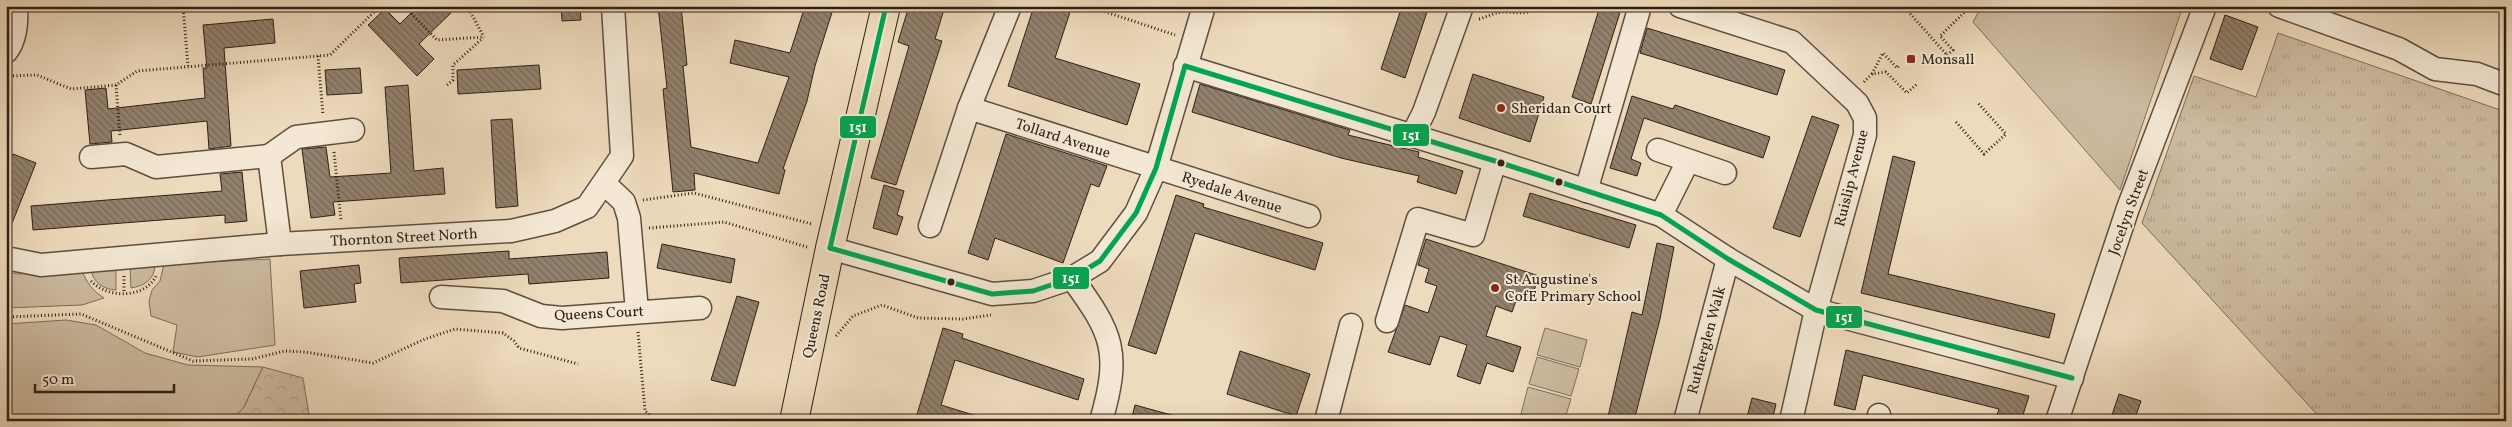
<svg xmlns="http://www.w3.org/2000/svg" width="2512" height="427" font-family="Vollkorn,serif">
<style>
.green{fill:#cdbba1;stroke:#7e6e5c}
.forest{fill:url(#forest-crowns);stroke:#7e6e5c}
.park{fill:url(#park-tufts);stroke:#7e6e5c}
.building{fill:url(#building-back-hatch);stroke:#2e2016}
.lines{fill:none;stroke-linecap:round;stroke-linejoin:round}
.minor-casing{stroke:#5e4f40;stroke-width:25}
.highway-casing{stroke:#2e2016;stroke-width:30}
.path{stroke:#2e2016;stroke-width:3;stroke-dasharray:1 2.5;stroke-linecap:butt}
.minor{stroke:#f4e8d4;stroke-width:22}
.highway{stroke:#eedbbd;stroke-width:28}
.bus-1-casing{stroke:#f4e8d4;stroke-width:9}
.bus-1{stroke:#00a651;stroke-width:5}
.poi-dot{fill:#8f2418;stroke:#f4e8d4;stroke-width:2}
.bus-dot{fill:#2e2016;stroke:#f4e8d4;stroke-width:2}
.labels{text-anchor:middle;stroke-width:4;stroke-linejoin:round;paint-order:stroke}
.poi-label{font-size:15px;fill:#2e2016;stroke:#f4e8d4;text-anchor:start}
.street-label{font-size:15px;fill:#2e2016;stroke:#f4e8d4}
.line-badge{stroke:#f4e8d4;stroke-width:2}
.badge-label{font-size:14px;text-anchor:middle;font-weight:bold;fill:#fff}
</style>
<defs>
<pattern id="forest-crowns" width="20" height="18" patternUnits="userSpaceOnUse" patternTransform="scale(1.25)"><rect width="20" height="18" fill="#cdbba1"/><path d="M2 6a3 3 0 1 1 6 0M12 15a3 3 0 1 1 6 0" fill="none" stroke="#b0a08a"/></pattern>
<pattern id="park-tufts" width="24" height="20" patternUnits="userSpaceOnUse" patternTransform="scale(1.25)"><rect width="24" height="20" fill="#cdbba1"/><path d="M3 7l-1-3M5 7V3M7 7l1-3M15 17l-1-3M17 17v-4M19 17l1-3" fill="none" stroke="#b0a08a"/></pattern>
<pattern id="building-back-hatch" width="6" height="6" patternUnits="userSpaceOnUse" patternTransform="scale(1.25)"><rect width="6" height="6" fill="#92816d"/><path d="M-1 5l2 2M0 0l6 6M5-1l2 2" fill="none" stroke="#786959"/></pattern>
</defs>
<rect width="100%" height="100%" fill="#eedbbd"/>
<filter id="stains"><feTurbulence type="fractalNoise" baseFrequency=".004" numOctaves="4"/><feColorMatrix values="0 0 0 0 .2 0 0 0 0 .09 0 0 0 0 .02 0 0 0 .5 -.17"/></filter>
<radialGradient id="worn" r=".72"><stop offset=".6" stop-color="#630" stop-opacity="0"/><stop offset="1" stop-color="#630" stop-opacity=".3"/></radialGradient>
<g class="green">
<polygon points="1982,6 2183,6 2120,190 1973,22"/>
<polygon points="270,259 275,345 198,357 173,352 177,325 151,316 149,301 152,290 160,281 164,264"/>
<path d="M130,266H155C154,280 144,286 131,288Z"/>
<path d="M116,268V290C103,289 93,283 91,269Z"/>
<path d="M6,271L17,274L82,271C87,283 93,291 104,298L82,305L6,308Z"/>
<polygon points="66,320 96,325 145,353 188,365 263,367 244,407 231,421 6,421 6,324"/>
<polygon points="1545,328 1587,340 1580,367 1537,355"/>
<polygon points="1537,357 1579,369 1571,396 1529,384"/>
<polygon points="1528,387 1571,399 1564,421 1544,421 1521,414"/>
</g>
<polygon class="forest" points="263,367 303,378 310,421 231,421 244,407"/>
<polygon class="park" points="2278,33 2506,112 2506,421 2323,421 2142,223 2194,76 2256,97"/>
<g class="building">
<polygon points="418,6 458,6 419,44 434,59 417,76 368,25 385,9 400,24"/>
<polygon points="561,6 580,6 581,20 562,21"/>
<polygon points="658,6 681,6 687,65 683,66 691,147 758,163 789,77 730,63 735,40 790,53 805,6 834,6 815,66 807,101 783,169 785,170 779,194 694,173 695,190 673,192 663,89 667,88"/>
<polygon points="909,6 945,6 935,39 942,41 896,185 871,178 909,46 898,42"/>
<polygon points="1034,6 1053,6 1070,12 1055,58 1140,84 1127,125 1008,86"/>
<polygon points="1402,6 1429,6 1405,78 1381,69"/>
<polygon points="1600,6 1622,6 1591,104 1572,97"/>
<polygon points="2225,15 2258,27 2242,70 2210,59"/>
<polygon points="273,19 275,43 224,48 231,146 209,149 207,121 111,131 112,142 90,144 85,90 106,88 108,109 205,98 203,68 207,68 203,25"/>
<polygon points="1647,28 1785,70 1777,95 1640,53"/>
<polygon points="539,65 541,89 458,94 457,70"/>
<polygon points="360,68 362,93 327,95 325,70"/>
<polygon points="1473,74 1544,97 1530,142 1459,118"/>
<polygon points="1200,84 1350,130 1348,135 1419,152 1418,157 1463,171 1456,194 1417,182 1419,176 1341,158 1192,112"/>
<polygon points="408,85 414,171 443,168 445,194 333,202 335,215 311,218 302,149 326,147 330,177 391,173 385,87"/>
<polygon points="1632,96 1673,109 1675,105 1770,137 1763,158 1644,118 1631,159 1641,163 1637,176 1610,168"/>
<polygon points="1812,116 1839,125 1800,237 1773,228"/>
<polygon points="512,119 518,206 496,208 491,120"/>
<polygon points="1006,134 1107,166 1099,187 1091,184 1063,263 995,238 988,260 968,253"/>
<polygon points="13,154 36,163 7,236 6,172"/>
<polygon points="1893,156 1915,162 1888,274 2055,314 2049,338 1861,293"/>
<polygon points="242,172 247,221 225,223 225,215 33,230 31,206 222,191 220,174"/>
<polygon points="884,185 904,191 897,215 903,217 897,235 873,228"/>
<polygon points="1530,193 1636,225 1629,248 1523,216"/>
<polygon points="1176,195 1204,204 1203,207 1323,243 1315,270 1195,233 1156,354 1128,345"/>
<polygon points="1426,239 1539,276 1530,302 1517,298 1512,312 1496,306 1486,336 1521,347 1513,372 1487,363 1480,384 1457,376 1467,345 1440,336 1430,365 1388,352 1405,305 1428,313 1437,286 1425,282 1429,269 1418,265"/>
<polygon points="1657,243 1674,247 1660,319 1634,421 1607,421 1632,312 1642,315"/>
<polygon points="662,244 735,259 731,283 657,268"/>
<polygon points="509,251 509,259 607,252 609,278 529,284 528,274 401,283 399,258"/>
<polygon points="359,265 361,283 354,284 356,302 304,308 300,271"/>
<polygon points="737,296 759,302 735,386 711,380"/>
<polygon points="943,328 963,334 962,338 1084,379 1078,400 955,360 941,405 980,417 979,421 915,421"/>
<polygon points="1846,350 2029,396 2021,421 1995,421 1999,409 1863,375 1855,410 1834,405"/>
<polygon points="1240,351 1310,374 1296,416 1227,394"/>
<polygon points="2119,394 2141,401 2134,421 2110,421"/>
<polygon points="1752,398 1776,404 1772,421 1746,421"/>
<polygon points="1135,405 1175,416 1174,421 1131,421"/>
</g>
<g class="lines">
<defs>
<g id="minor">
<polyline points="1680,6 1792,42 1857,103 1865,118 1865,135 1816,310 1791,421"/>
<polyline points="2279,6 2399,49 2435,69 2477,74 2506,85"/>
<path d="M6,52C16,40 17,21 16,6"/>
<polyline points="1185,66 1495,161 1661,215 1728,259 1816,310 2072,378"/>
<polyline points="969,108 1010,6"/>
<polyline points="1412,136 1424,112 1462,6"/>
<polyline points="1658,150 1725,173"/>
<polyline points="91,157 126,154 156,167 269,156"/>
<polyline points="605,184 624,202 629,218 637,311"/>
<polyline points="1586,191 1640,6"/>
<polyline points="1661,215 1688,161"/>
<polyline points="930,226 969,108 1309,216"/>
<polyline points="280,244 269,156 296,137 353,130"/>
<polyline points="830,248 992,294 1033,291 1072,278 1100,261 1136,213 1156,168 1204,6"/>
<polyline points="6,258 41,265 280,244 511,231 555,221 587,207 622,156 613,6"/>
<path d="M1072,278C1113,334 1121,352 1101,421"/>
<polyline points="441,297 503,301 541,316 562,318 700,308"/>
<polyline points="1387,321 1418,219 1473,235 1495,161"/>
<polyline points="1326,421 1351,325"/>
<polyline points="1685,421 1728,259"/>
<polyline points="1878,421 1879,415"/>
<polyline points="2057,421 2128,208 2205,6"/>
</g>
<polyline id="highway" points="794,421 830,248 886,6"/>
</defs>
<use href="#minor" class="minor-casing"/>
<use href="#highway" class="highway-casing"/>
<g class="path">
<polyline points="183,6 188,66"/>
<polyline points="370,6 375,12"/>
<polyline points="404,6 437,40 484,37"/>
<polyline points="467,6 484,37"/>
<polyline points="1088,6 1175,35"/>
<polyline points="1909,6 1906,9 1947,55 1943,59"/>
<path d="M1479,19C1487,17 1493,13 1502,12C1516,12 1528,16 1540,6"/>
<polyline points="1947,55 1953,50 1940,36 1971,6"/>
<polyline points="318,56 323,115"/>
<polyline points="1872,74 1883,53 1897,68 1900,65"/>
<polyline points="6,76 37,75 71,89 116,85 137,71 330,55 380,6"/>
<polyline points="1864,82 1872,74 1886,72 1907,93 1917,84"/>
<polyline points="116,85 120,136"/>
<polyline points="447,85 453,80 453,65 483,38"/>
<polyline points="1956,122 1984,154 2006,134 1977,102"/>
<polyline points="334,152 341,220"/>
<polyline points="643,200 694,193 812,224"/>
<polyline points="649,228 724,222 807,247"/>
<polyline points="124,276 124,293"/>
<path d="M91,281C108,299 146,299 157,274"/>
<polyline points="6,317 81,314 193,361 252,359 285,351 305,352 373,363 425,339 455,329 503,333 514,341 519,348 578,364"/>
<polyline points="638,332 645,411 657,421"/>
<polyline points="836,336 853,316 882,305 918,318 963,319 991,315"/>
</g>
<use href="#minor" class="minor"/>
<use href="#highway" class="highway"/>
<defs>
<g id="bus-1">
<polyline points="1185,66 1495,161 1661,215 1728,259 1816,310 2072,378"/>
<polyline points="830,248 992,294 1033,291 1072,278 1100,261 1136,213 1156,168 1185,66"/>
<polyline points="830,248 886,6"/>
</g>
</defs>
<use href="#bus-1" class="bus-1-casing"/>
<use href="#bus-1" class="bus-1"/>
</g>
<g class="poi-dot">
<rect x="1906" y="54" width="10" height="10" rx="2.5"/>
<circle cx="1501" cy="108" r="5"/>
<circle cx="1495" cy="288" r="5"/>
</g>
<g class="bus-dot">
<circle cx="1501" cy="163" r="4.5"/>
<circle cx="1559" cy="182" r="4.5"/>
<circle cx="951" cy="282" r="4.5"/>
</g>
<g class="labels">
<g class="poi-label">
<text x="1921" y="64">Monsall</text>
<text x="1511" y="113">Sheridan Court</text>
<text x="1505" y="284">St Augustine's<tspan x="1505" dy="17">CofE Primary School</tspan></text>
</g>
<g class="street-label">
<text transform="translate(1063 138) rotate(18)" y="5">Tollard Avenue</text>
<text transform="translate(1851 178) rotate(-76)" y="5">Ruislip Avenue</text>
<text transform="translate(1232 192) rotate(18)" y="5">Ryedale Avenue</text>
<text transform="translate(2128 212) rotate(-70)" y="5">Jocelyn Street</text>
<text transform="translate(404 237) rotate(-3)" y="5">Thornton Street North</text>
<text transform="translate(599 313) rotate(-3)" y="5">Queens Court</text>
<text transform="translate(816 316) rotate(-78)" y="5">Queens Road</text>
<text transform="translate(1706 340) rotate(-75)" y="5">Rutherglen Walk</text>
</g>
</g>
<g class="line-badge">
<rect x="839" y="115" width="38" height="24" rx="5" fill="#00a651"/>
<rect x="1392" y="123" width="38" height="24" rx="5" fill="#00a651"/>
<rect x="1052" y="266" width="38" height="24" rx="5" fill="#00a651"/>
<rect x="1825" y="305" width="38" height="24" rx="5" fill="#00a651"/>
</g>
<g class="badge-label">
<text x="858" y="132">151</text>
<text x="1411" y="140">151</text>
<text x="1071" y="283">151</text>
<text x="1844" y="322">151</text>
</g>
<rect width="2512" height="427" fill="none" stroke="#eedbbd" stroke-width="25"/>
<rect x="8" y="8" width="2497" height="412" fill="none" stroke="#2e2016" stroke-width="2.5"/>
<rect x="12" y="12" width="2487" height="402" fill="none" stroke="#2e2016"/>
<path d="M35 384v8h139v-8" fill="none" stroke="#2e2016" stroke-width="2.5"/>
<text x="42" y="384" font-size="15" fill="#2e2016" stroke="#f4e8d4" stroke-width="4" paint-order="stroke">50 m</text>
<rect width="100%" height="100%" filter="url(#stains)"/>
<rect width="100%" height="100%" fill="url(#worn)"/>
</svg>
